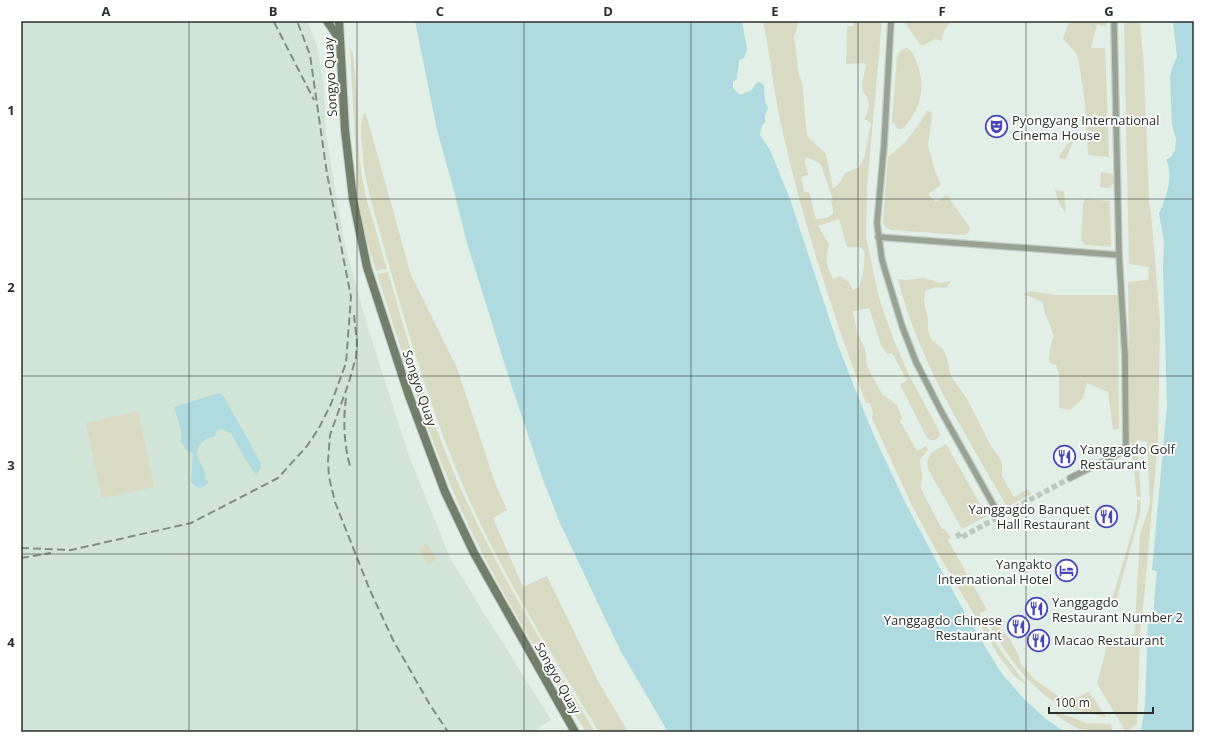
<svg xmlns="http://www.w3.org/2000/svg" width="1215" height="753" font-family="'Open Sans',sans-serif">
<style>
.built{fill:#d0e4d7}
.green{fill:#d9dac4;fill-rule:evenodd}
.water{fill:#afdbe0}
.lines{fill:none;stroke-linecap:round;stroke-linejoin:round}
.minor-tunnel{stroke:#bcc9c1;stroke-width:5.5;stroke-dasharray:5.5 3;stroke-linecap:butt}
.minor-casing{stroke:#c0ccc5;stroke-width:8}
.secondary-casing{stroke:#c0ccc5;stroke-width:10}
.minor{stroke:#99a193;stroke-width:5.5}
.secondary{stroke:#727d6a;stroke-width:8}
.rail{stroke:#828c86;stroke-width:2;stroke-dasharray:8 4;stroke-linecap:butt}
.grid{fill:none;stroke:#2a2f2c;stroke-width:1;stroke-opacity:0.55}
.labels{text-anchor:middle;stroke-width:3.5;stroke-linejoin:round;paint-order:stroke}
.street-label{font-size:13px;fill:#2a2f2c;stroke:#fff}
.poi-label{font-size:13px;fill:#2a2f2c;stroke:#fff;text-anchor:start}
.neatline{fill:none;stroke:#2a2f2c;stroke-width:1.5}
.grid-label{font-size:13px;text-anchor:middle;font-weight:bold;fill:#2a2f2c}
</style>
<rect width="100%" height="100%" fill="#e1efe6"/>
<polygon class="built" points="21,21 307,21 317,46 324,87 326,133 336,196 345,245 367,325 409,456 451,560 551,720 532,732 21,732"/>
<g class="green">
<path d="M763,21H799L794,36L799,76L802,81L807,136L826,154L833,188L839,184L845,173L859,167L864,158L871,123L864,119C869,109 872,101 863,92L862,83L866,66L864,63L846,64L847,26H853L855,21H882L867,187L866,237L879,298L893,338L909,375L939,431L940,436L935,440H930L926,436L900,385L907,380L892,353L887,354L881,345L869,308L853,311L857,332L865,349L867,366L882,394L897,405L902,418L900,421L917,451L926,446L928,449L921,458L920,462L922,475L921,489L942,529H945L951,538L948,540L987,610L980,613L982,618L1000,650L1026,684L1015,677L1000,658L936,550L913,508L872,418L873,413L870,403H866C832,312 802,219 781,125C774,91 770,55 763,21ZM806,157L816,161L821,165L833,200L831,201L833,209V214L827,218L816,219L809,192H804L801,177L808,175L805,163ZM839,219L847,247H860L865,252L863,273L859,287L853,290L849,282L840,276L833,279C826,265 825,259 829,244L818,226Z"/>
<path d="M904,21H953C945,26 943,32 942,41L936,39L921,46Z"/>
<polygon points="1069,21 1106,21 1106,27 1097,24 1091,48 1105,48 1109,157 1094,156 1088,154 1085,104 1080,69 1077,54 1063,39"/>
<polygon points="1124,21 1140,21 1144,69 1149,198 1153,235 1160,323 1158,440 1145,588 1140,632 1137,724 1126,732 1097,684 1107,645 1118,642 1129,648 1124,639 1129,636 1134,643 1140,535 1150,504 1147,442 1137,440 1141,497 1137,497 1130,437 1128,282 1148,280 1149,267 1129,264"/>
<polygon points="350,48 353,53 357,93 358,137 361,173 367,201 387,269 376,271 362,225 358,197"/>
<path d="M907,48C913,51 914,55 916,61C927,85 921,111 902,129H898L892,121L897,57C899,52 901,49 907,48Z"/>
<path d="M927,111L931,112L932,115L928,145L935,171L941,185L928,194L936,202L947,195L970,228L969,232L964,235L891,230C886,228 884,226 883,222L888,157C906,144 916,129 927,111Z"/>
<path d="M364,114H366L411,275L457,368L495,483L507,510L493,518L523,587L547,576L599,683L628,732H599C553,656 505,579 468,497C430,411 404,320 379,229C374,211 369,193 365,174C363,164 363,154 362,144C361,135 360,123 364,114Z"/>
<polygon points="1074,139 1066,159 1058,158 1068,143"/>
<polygon points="1101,172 1112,174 1115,181 1110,188 1100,187"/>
<polygon points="1055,190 1064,191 1066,213 1059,203"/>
<polygon points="1087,199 1110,201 1111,247 1085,245 1081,240 1083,204 1084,201"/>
<path d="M388,272C410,349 432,427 466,500C503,581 550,656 595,732H586C536,650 484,567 447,477C420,411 399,342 377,274Z"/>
<path d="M924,278L940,283L951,281L946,288L936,287L925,291L924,301L928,319V329L931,339L943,349L947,358L951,376L967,399L991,446L999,457L1002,463V476L1014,497L1028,489L1031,494L1011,505H1006C965,433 918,361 898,279L906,280Z"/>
<polygon points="1031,291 1056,295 1118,295 1119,429 1113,430 1108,392 1087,383 1083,398 1070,410 1059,408 1059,376 1056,365 1049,362 1050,347 1054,336 1044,310 1043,302 1023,294"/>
<polygon points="138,411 154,487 102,498 86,423"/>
<polygon points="946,444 987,516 962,529 928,469 927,462 931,453"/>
<polygon points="1137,500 1141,500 1140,514 1114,608 1110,607 1134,525 1137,510"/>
<polygon points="426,543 437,559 428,565 418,548"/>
<path d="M988,616L1009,638L1018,654L1021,664L1034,679L1058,696L1075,698L1089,692L1106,717C1088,713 1065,709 1050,699C1022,679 1001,646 985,617Z"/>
<path d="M1056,711L1086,723L1111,724L1113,732C1085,733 1076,730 1055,714Z"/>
</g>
<g class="water">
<polygon points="415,21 742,21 747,49 744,58 739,60 737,79 733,82 733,88 740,95 752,90 756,83 760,82 764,85 765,102 768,108 765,115 765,123 762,125 760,135 770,150 790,199 838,345 855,389 875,438 905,502 941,570 972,625 1002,674 1026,701 1046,719 1065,732 668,732 620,650 559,521 542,477 509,378 467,243 454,191 437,130"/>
<path d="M1173,21H1194V732H1141L1145,705L1148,623H1153L1155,590L1157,571L1152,570L1167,405L1163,268L1164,242L1159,213C1166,200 1174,174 1166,160L1171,157L1175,150L1176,139L1172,125L1171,103L1170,76L1173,65L1177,57Z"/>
<path d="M219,393L223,395L261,463L260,470L256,474L246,461L231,433L221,429L216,432L215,436C209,438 202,440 199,446C192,459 208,467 205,480L208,481L207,485L199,488L193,485L191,481L193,454L186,450L181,441L182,434L174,407Z"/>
</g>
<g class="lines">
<polyline class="minor-tunnel" points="957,533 960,538 1070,478"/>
<defs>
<g id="minor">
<polyline points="891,21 884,146 877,223 882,260 902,326 916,362 941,411 994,506"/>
<polyline points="878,237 1119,255 1114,21"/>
<polyline points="1070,478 1126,450 1125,355 1119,255"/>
</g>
<g id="secondary">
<polyline points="327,21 340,40"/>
<polyline points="339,21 345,130 353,199 367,267 408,393 445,492 474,553 575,732"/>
</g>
</defs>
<use href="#minor" class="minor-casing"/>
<use href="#secondary" class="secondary-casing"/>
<use href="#minor" class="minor"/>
<use href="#secondary" class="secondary"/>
<g class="rail">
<polyline points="274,22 314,100"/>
<polyline points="354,315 357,343 356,357 349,382 330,435 328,461 329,477 335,502 369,588 393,640 430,705 448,732"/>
<path d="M346,398C343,420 344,445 350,466"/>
<polyline points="21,548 71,550 191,523 278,478 307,446 319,428 331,404 346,363 351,297 327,174 310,55 297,21"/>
<polyline points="21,558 51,553"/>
</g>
</g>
<path class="grid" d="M189,21V732M357,21V732M524,21V732M691,21V732M858,21V732M1026,21V732M21,199H1194M21,376H1194M21,554H1194"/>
<defs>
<symbol id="theatre-ring" viewBox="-11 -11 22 22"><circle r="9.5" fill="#fff" stroke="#4946bc" stroke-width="1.5"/><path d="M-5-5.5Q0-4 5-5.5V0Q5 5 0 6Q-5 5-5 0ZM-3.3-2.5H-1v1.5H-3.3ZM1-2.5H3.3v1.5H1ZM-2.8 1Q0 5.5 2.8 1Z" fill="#4946bc"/></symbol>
<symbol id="restaurant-ring" viewBox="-11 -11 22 22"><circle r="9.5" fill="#fff" stroke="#4946bc" stroke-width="1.5"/><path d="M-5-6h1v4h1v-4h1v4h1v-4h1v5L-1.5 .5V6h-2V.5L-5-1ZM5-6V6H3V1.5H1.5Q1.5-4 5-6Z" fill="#4946bc"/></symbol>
<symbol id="hotel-ring" viewBox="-11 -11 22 22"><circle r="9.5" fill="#fff" stroke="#4946bc" stroke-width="1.5"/><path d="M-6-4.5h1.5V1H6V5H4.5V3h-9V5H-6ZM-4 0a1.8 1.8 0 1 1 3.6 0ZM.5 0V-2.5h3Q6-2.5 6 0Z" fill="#4946bc"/></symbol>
</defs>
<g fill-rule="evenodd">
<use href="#theatre-ring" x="984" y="114" width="25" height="25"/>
<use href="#restaurant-ring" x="1052" y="444" width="25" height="25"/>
<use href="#restaurant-ring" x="1094" y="504" width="25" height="25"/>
<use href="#hotel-ring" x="1054" y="558" width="25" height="25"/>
<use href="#restaurant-ring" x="1024" y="596" width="25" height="25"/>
<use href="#restaurant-ring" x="1006" y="614" width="25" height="25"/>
<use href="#restaurant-ring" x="1026" y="628" width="25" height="25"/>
</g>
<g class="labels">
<g class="street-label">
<text transform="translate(330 77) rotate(-93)" y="5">Songyo Quay</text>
<text transform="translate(420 388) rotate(71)" y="5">Songyo Quay</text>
<text transform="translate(558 678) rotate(61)" y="5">Songyo Quay</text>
</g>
<g class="poi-label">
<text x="1012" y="125">Pyongyang International<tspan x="1012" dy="15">Cinema House</tspan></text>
<text x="1080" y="454">Yanggagdo Golf<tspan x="1080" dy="15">Restaurant</tspan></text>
<text x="1090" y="514" text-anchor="end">Yanggagdo Banquet<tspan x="1090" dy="15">Hall Restaurant</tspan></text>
<text x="1052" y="569" text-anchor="end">Yangakto<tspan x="1052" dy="15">International Hotel</tspan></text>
<text x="1052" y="607">Yanggagdo<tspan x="1052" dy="15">Restaurant Number 2</tspan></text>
<text x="1002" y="625" text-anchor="end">Yanggagdo Chinese<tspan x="1002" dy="15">Restaurant</tspan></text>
<text x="1054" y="645">Macao Restaurant</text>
</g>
</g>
<rect width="1215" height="753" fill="none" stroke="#ffffff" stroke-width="44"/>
<path d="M1049 707v6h104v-6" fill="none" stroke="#2a2f2c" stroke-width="2"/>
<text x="1055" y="707" font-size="12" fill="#2a2f2c" stroke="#ffffff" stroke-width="3" paint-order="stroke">100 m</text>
<rect x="22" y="22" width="1171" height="709" class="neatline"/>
<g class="grid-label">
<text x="106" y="16">A</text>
<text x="273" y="16">B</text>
<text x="440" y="16">C</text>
<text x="608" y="16">D</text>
<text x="775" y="16">E</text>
<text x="942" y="16">F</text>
<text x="1109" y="16">G</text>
<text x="11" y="115">1</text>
<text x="11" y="292">2</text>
<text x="11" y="470">3</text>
<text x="11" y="647">4</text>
</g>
</svg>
